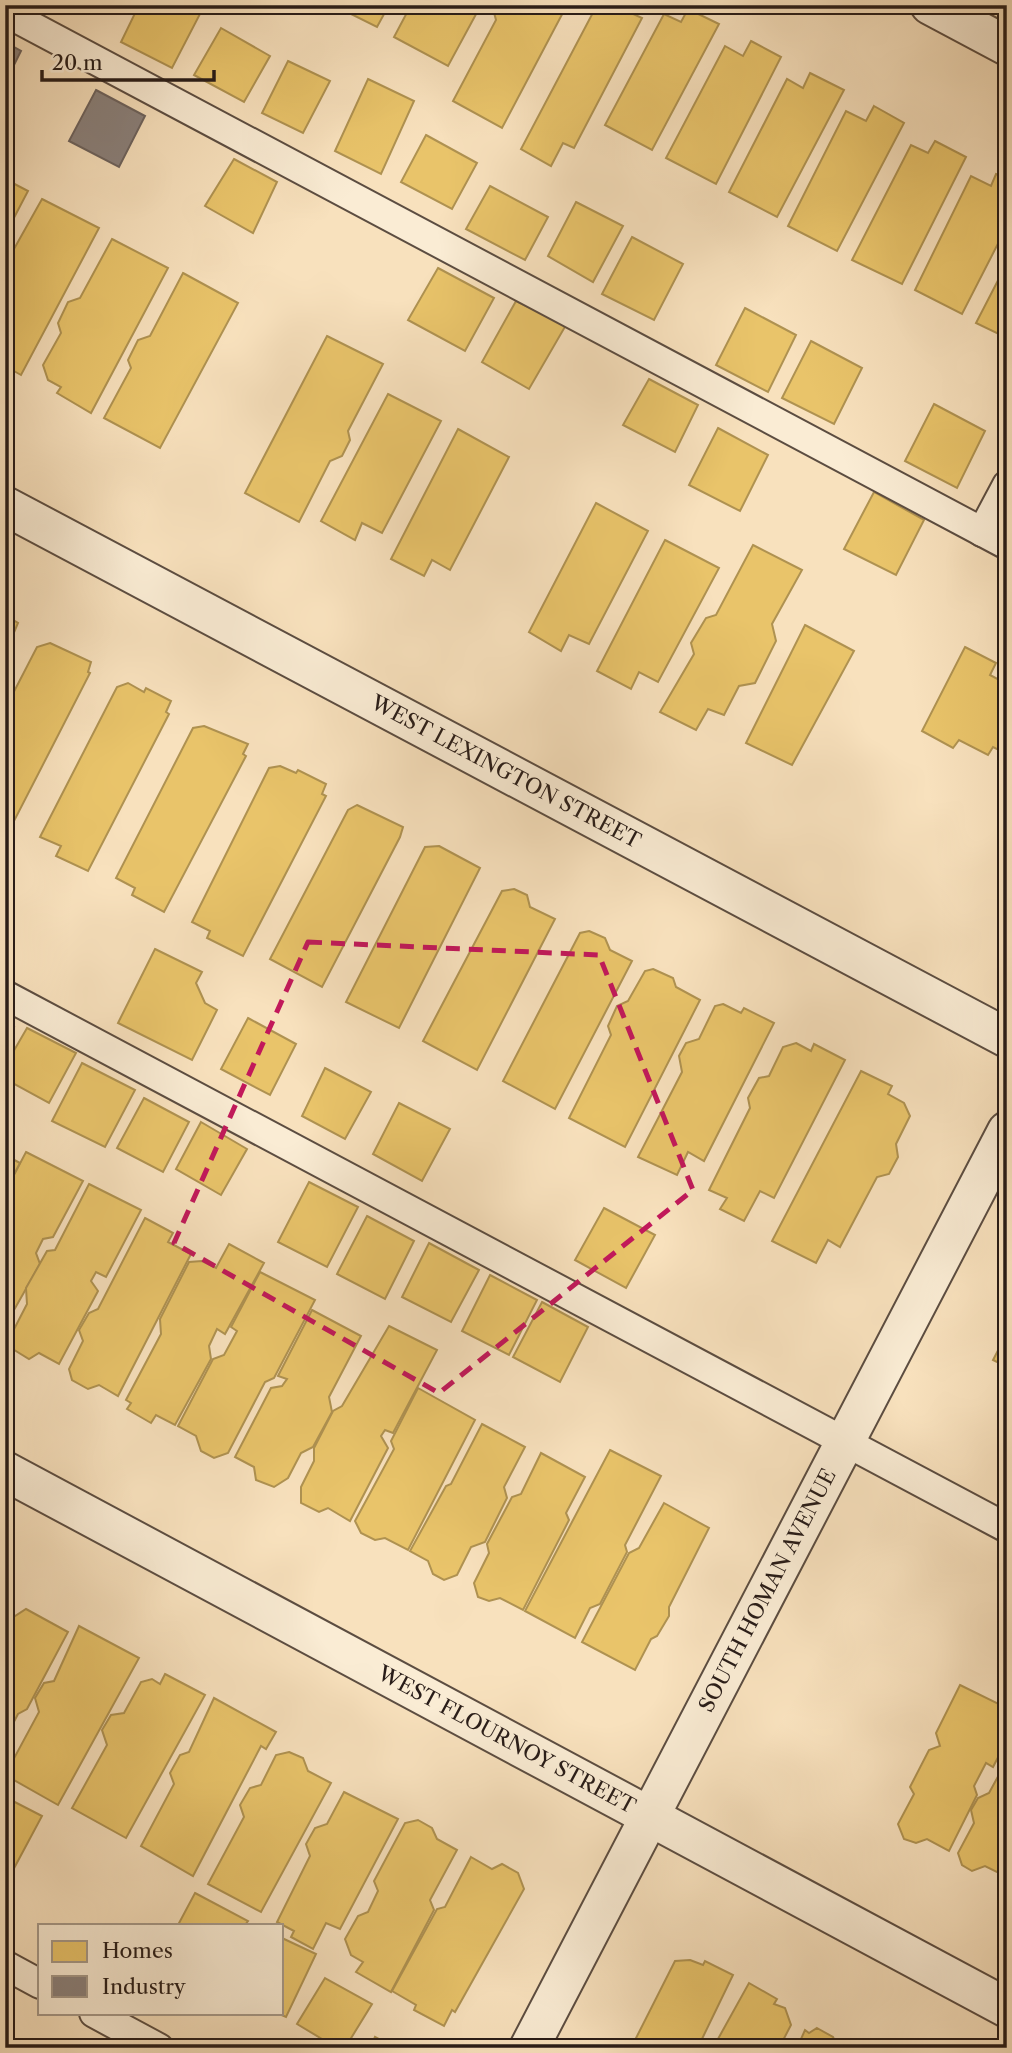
<svg xmlns="http://www.w3.org/2000/svg" width="1012" height="2053" font-family="'Libre Caslon Text',serif">
<style>
.homes{fill:#e9c46a;stroke:#af9251;stroke-width:2}
.industry{fill:#8a817c;stroke:#6d635e;stroke-width:2}
.lines{fill:none;stroke-linecap:round;stroke-linejoin:round}
.service-casing{stroke:#5c4d41;stroke-width:32}
.minor-casing{stroke:#5c4d41;stroke-width:42}
.tertiary-casing{stroke:#5c4d41;stroke-width:42}
.service{stroke:#faecd4;stroke-width:28}
.minor{stroke:#faecd4;stroke-width:38}
.tertiary{stroke:#faecd4;stroke-width:38}
.marked{fill:none;stroke:#c2185b;stroke-width:5;stroke-dasharray:14 9;stroke-linejoin:round}
.labels{text-anchor:middle;stroke-width:7;stroke-linejoin:round;paint-order:stroke}
.street-label{font-size:21px;fill:#281c18;stroke:#faecd4}
</style>
<rect width="100%" height="100%" fill="#f8e1bd"/>
<filter id="stains"><feTurbulence type="fractalNoise" baseFrequency=".00286" numOctaves="4"/><feColorMatrix values="0 0 0 0 .2 0 0 0 0 .09 0 0 0 0 .02 0 0 0 .5 -.17"/></filter>
<radialGradient id="worn" r=".72"><stop offset=".6" stop-color="#630" stop-opacity="0"/><stop offset="1" stop-color="#630" stop-opacity=".3"/></radialGradient>
<g class="homes">
<polygon points="139,5 188,5 201,12 172,68 121,42"/>
<polygon points="333,5 389,5 377,27"/>
<polygon points="411,5 481,5 448,66 394,37"/>
<polygon points="492,5 567,5 502,128 453,101 496,20"/>
<polygon points="597,5 635,5 633,14 642,18 574,148 563,143 551,166 521,149"/>
<polygon points="688,9 719,24 652,150 605,125 664,14 681,22"/>
<polygon points="221,28 270,56 244,102 194,75"/>
<polygon points="751,41 781,57 716,184 666,158 725,46 743,56"/>
<polygon points="288,61 330,81 303,133 262,113"/>
<polygon points="810,73 844,90 777,217 729,192 787,79 803,88"/>
<polygon points="368,79 414,101 381,174 335,151"/>
<polygon points="874,106 904,123 837,251 788,226 846,111 866,121"/>
<polygon points="426,135 477,163 452,209 401,182"/>
<polygon points="935,141 966,157 902,284 852,260 911,145 928,153"/>
<polygon points="234,159 277,182 253,233 205,206"/>
<polygon points="996,174 1007,179 1007,226 962,314 915,290 971,176 991,186"/>
<polygon points="5,179 28,191 5,235"/>
<polygon points="490,186 548,217 525,260 466,229"/>
<polygon points="42,199 99,228 21,375 5,366 5,265"/>
<polygon points="576,202 623,226 593,282 548,256"/>
<polygon points="632,237 683,264 654,320 602,294"/>
<polygon points="112,239 168,268 91,413 57,393 61,387 48,380 43,365 61,333 58,323 68,302 80,298"/>
<polygon points="1007,263 1007,338 976,323"/>
<polygon points="438,268 494,298 465,351 408,320"/>
<polygon points="183,273 238,303 160,448 104,418 131,368 128,360 138,340 150,336"/>
<polygon points="516,301 566,325 529,389 482,362"/>
<polygon points="745,308 796,335 768,392 716,365"/>
<polygon points="327,336 383,364 348,431 350,440 342,456 330,461 299,522 245,493"/>
<polygon points="811,341 862,368 834,424 782,398"/>
<polygon points="649,379 698,405 675,452 623,425"/>
<polygon points="388,394 441,421 382,533 362,523 355,540 321,521"/>
<polygon points="934,404 985,431 957,488 905,461"/>
<polygon points="718,428 768,455 740,511 689,485"/>
<polygon points="458,429 509,457 450,570 432,560 424,576 391,559"/>
<polygon points="874,492 924,520 896,575 844,549"/>
<polygon points="596,503 648,531 589,644 569,635 561,651 529,632"/>
<polygon points="665,540 719,568 658,682 639,672 631,689 597,671"/>
<polygon points="753,545 802,570 772,624 776,641 755,683 739,686 724,715 708,709 696,730 660,712 694,654 691,643 706,618 716,615"/>
<polygon points="5,615 18,623 5,654"/>
<polygon points="805,625 854,651 792,765 746,743"/>
<polygon points="50,643 91,662 88,672 90,673 13,823 5,819 5,709 37,647"/>
<polygon points="965,647 996,663 990,675 1007,684 1007,754 993,747 988,755 959,740 953,748 922,731"/>
<polygon points="128,683 144,692 146,688 171,701 166,712 169,714 88,871 56,856 61,846 40,837 117,687"/>
<polygon points="204,726 248,744 243,754 246,756 164,912 132,895 135,888 116,878 193,728"/>
<polygon points="280,766 296,773 298,770 326,784 322,794 326,796 243,956 207,938 210,931 192,922 269,768"/>
<polygon points="357,805 403,827 400,837 322,987 270,959 348,810"/>
<polygon points="439,846 480,868 399,1028 346,1002 425,847"/>
<polygon points="514,889 527,895 530,907 555,919 477,1070 423,1041 502,891"/>
<polygon points="589,931 605,938 610,950 632,961 555,1109 503,1081 580,933"/>
<polygon points="155,949 202,972 196,983 205,1003 217,1010 192,1060 118,1023"/>
<polygon points="653,969 673,978 676,987 700,1000 625,1147 569,1118 611,1035 608,1026 617,1006 628,1001 645,971"/>
<polygon points="723,1004 741,1013 744,1008 774,1023 704,1161 688,1152 677,1175 638,1157 682,1072 679,1056 686,1043 699,1039 715,1006"/>
<polygon points="248,1018 296,1044 270,1095 221,1069"/>
<polygon points="5,1023 14,1027 5,1043"/>
<polygon points="27,1028 76,1053 49,1103 5,1079 5,1066"/>
<polygon points="796,1043 811,1051 814,1044 845,1060 774,1198 760,1191 744,1221 720,1209 727,1198 709,1190 750,1108 748,1098 759,1078 769,1076 783,1047"/>
<polygon points="82,1063 135,1090 105,1147 52,1121"/>
<polygon points="325,1068 371,1092 345,1139 302,1116"/>
<polygon points="861,1071 892,1086 888,1094 904,1103 910,1116 896,1144 898,1157 889,1174 877,1177 840,1247 828,1240 816,1263 772,1241"/>
<polygon points="144,1098 189,1122 163,1172 117,1148"/>
<polygon points="399,1103 450,1129 422,1181 373,1154"/>
<polygon points="201,1122 247,1149 221,1195 176,1169"/>
<polygon points="26,1152 83,1181 53,1237 43,1239 36,1253 40,1264 5,1326 5,1192"/>
<polygon points="5,1155 20,1163 5,1191"/>
<polygon points="309,1182 358,1207 327,1267 278,1242"/>
<polygon points="89,1184 141,1210 106,1277 96,1272 91,1281 98,1291 59,1364 39,1353 29,1359 11,1348 10,1337 27,1304 26,1288 47,1251 55,1250"/>
<polygon points="604,1208 655,1235 626,1288 575,1260"/>
<polygon points="367,1216 414,1241 385,1299 337,1274"/>
<polygon points="145,1218 173,1233 168,1242 191,1254 118,1396 99,1385 88,1389 72,1380 69,1369 83,1341 79,1330 89,1313 98,1309"/>
<polygon points="429,1243 479,1270 451,1322 402,1297"/>
<polygon points="229,1244 264,1263 225,1334 217,1329 209,1346 211,1359 175,1425 156,1415 151,1423 127,1409 131,1403 126,1400 161,1334 160,1319 189,1262 202,1261 216,1268"/>
<polygon points="260,1272 315,1300 274,1378 265,1382 228,1453 214,1458 201,1451 196,1436 178,1426 213,1359 224,1355 237,1331 231,1327"/>
<polygon points="490,1275 537,1300 509,1355 462,1331"/>
<polygon points="542,1302 588,1327 560,1382 513,1357"/>
<polygon points="312,1310 361,1336 329,1397 332,1412 313,1447 301,1453 288,1478 274,1487 256,1480 254,1467 235,1457 271,1388 282,1386 287,1379 278,1376"/>
<polygon points="389,1326 437,1350 393,1433 385,1430 381,1436 388,1448 350,1521 328,1508 319,1512 301,1503 301,1487 314,1461 314,1448 333,1411 342,1406"/>
<polygon points="1007,1333 1007,1367 993,1360"/>
<polygon points="418,1388 475,1420 408,1550 385,1538 375,1540 361,1533 355,1521 394,1449 391,1441"/>
<polygon points="482,1424 525,1447 504,1487 507,1498 485,1542 471,1547 457,1575 444,1580 433,1574 428,1561 410,1551 446,1486 451,1484"/>
<polygon points="610,1450 661,1476 625,1545 627,1552 600,1604 590,1608 575,1638 525,1611"/>
<polygon points="541,1453 585,1477 566,1513 569,1520 523,1610 500,1598 489,1601 478,1597 474,1583 489,1553 487,1544 512,1497 521,1494"/>
<polygon points="664,1503 709,1528 669,1607 669,1616 657,1636 651,1639 635,1670 582,1642 629,1553 639,1548"/>
<polygon points="26,1609 68,1632 27,1709 18,1714 5,1739 5,1625 12,1614 15,1616"/>
<polygon points="79,1626 139,1658 58,1805 5,1775 39,1712 35,1698 44,1683 54,1681"/>
<polygon points="165,1674 205,1695 126,1838 72,1808 107,1745 102,1730 111,1715 124,1713 141,1682 152,1679 160,1684"/>
<polygon points="960,1685 1007,1708 1007,1740 993,1767 986,1763 974,1786 977,1795 949,1851 927,1839 916,1843 904,1839 898,1824 914,1794 910,1787 929,1750 940,1746 936,1733"/>
<polygon points="214,1698 276,1732 266,1749 261,1746 193,1876 141,1846 174,1784 170,1773 180,1755 189,1752"/>
<polygon points="289,1752 303,1758 308,1771 331,1783 261,1912 208,1884 244,1817 240,1805 250,1788 261,1785 276,1755"/>
<polygon points="1007,1760 1007,1877 985,1866 972,1871 962,1865 958,1853 974,1823 971,1810 978,1798 989,1793"/>
<polygon points="344,1792 398,1819 340,1929 326,1923 313,1949 291,1937 294,1931 277,1922 310,1856 306,1844 315,1828 327,1824"/>
<polygon points="5,1797 42,1816 12,1872 5,1868"/>
<polygon points="418,1820 432,1828 437,1839 457,1850 430,1900 434,1910 391,1992 356,1972 363,1962 351,1955 345,1939 358,1916 368,1912 378,1891 374,1881 405,1823"/>
<polygon points="471,1857 492,1869 502,1864 518,1873 524,1889 455,2012 452,2010 444,2026 414,2010 416,2005 392,1991 437,1909 445,1907"/>
<polygon points="195,1893 248,1921 245,1925 178,1925"/>
<polygon points="282,1938 316,1954 286,2017 277,2013 282,2013"/>
<polygon points="690,1960 703,1965 705,1961 733,1975 701,2041 701,2048 631,2048 675,1961"/>
<polygon points="325,1978 372,2004 345,2048 337,2048 297,2024"/>
<polygon points="749,1983 777,1999 774,2004 785,2008 791,2025 779,2048 713,2048"/>
<polygon points="817,2028 833,2037 838,2048 797,2048 805,2030 809,2033"/>
<polygon points="375,2037 395,2048 370,2048"/>
</g>
<g class="industry">
<polygon points="5,42 21,51 5,83"/>
<polygon points="96,90 145,116 119,167 69,141"/>
</g>
<g class="lines">
<defs>
<g id="service">
<polyline points="5,12 1007,545"/>
<polyline points="982,532 1007,485"/>
<polyline points="5,995 1007,1528"/>
<polyline points="5,1965 40,1984"/>
<polyline points="94,2013 159,2048"/>
</g>
<g id="minor">
<polyline points="930,5 1007,46"/>
<path id="s1" d="M5,506L1007,1038"/>
<path id="s2" d="M5,1471L1007,2008"/>
</g>
<g id="tertiary">
<path id="s3" d="M529,2048L1007,1131"/>
</g>
</defs>
<use href="#service" class="service-casing"/>
<use href="#minor" class="minor-casing"/>
<use href="#tertiary" class="tertiary-casing"/>
<use href="#service" class="service"/>
<use href="#minor" class="minor"/>
<use href="#tertiary" class="tertiary"/>
</g>
<path class="marked" d="M308,942L599,955L693,1190L439,1393L174,1243Z"/>
<g class="labels">
<g class="street-label">
<text dy="7" stroke="none"><textPath href="#s1" startOffset="567">WEST LEXINGTON STREET</textPath></text>
<text dy="7" stroke="none"><textPath href="#s3" startOffset="516">SOUTH HOMAN AVENUE</textPath></text>
<text dy="7" stroke="none"><textPath href="#s2" startOffset="569">WEST FLOURNOY STREET</textPath></text>
</g>
</g>
<rect width="1012" height="2053" fill="none" stroke="#f8e1bd" stroke-width="28"/>
<rect x="7" y="7" width="998" height="2039" fill="none" stroke="#281c18" stroke-width="3.5"/>
<rect x="14" y="14" width="984" height="2025" fill="none" stroke="#281c18" stroke-width="2"/>
<rect x="38" y="1924" width="245" height="91" fill="#faecd4" stroke="#a69989" stroke-width="2"/>
<rect x="52" y="1941" width="35" height="21" fill="#e9c46a" stroke="#a69989" stroke-width="2"/>
<text x="102" y="1958" font-size="21" fill="#281c18">Homes</text>
<rect x="52" y="1976" width="35" height="21" fill="#8a817c" stroke="#a69989" stroke-width="2"/>
<text x="102" y="1994" font-size="21" fill="#281c18">Industry</text>
<path d="M42 70v10h172v-10" fill="none" stroke="#281c18" stroke-width="3.5"/>
<text x="52" y="70" font-size="21" fill="#281c18" stroke="#faecd4" stroke-width="5" paint-order="stroke">20 m</text>
<rect width="100%" height="100%" filter="url(#stains)"/>
<rect width="100%" height="100%" fill="url(#worn)"/>
</svg>
